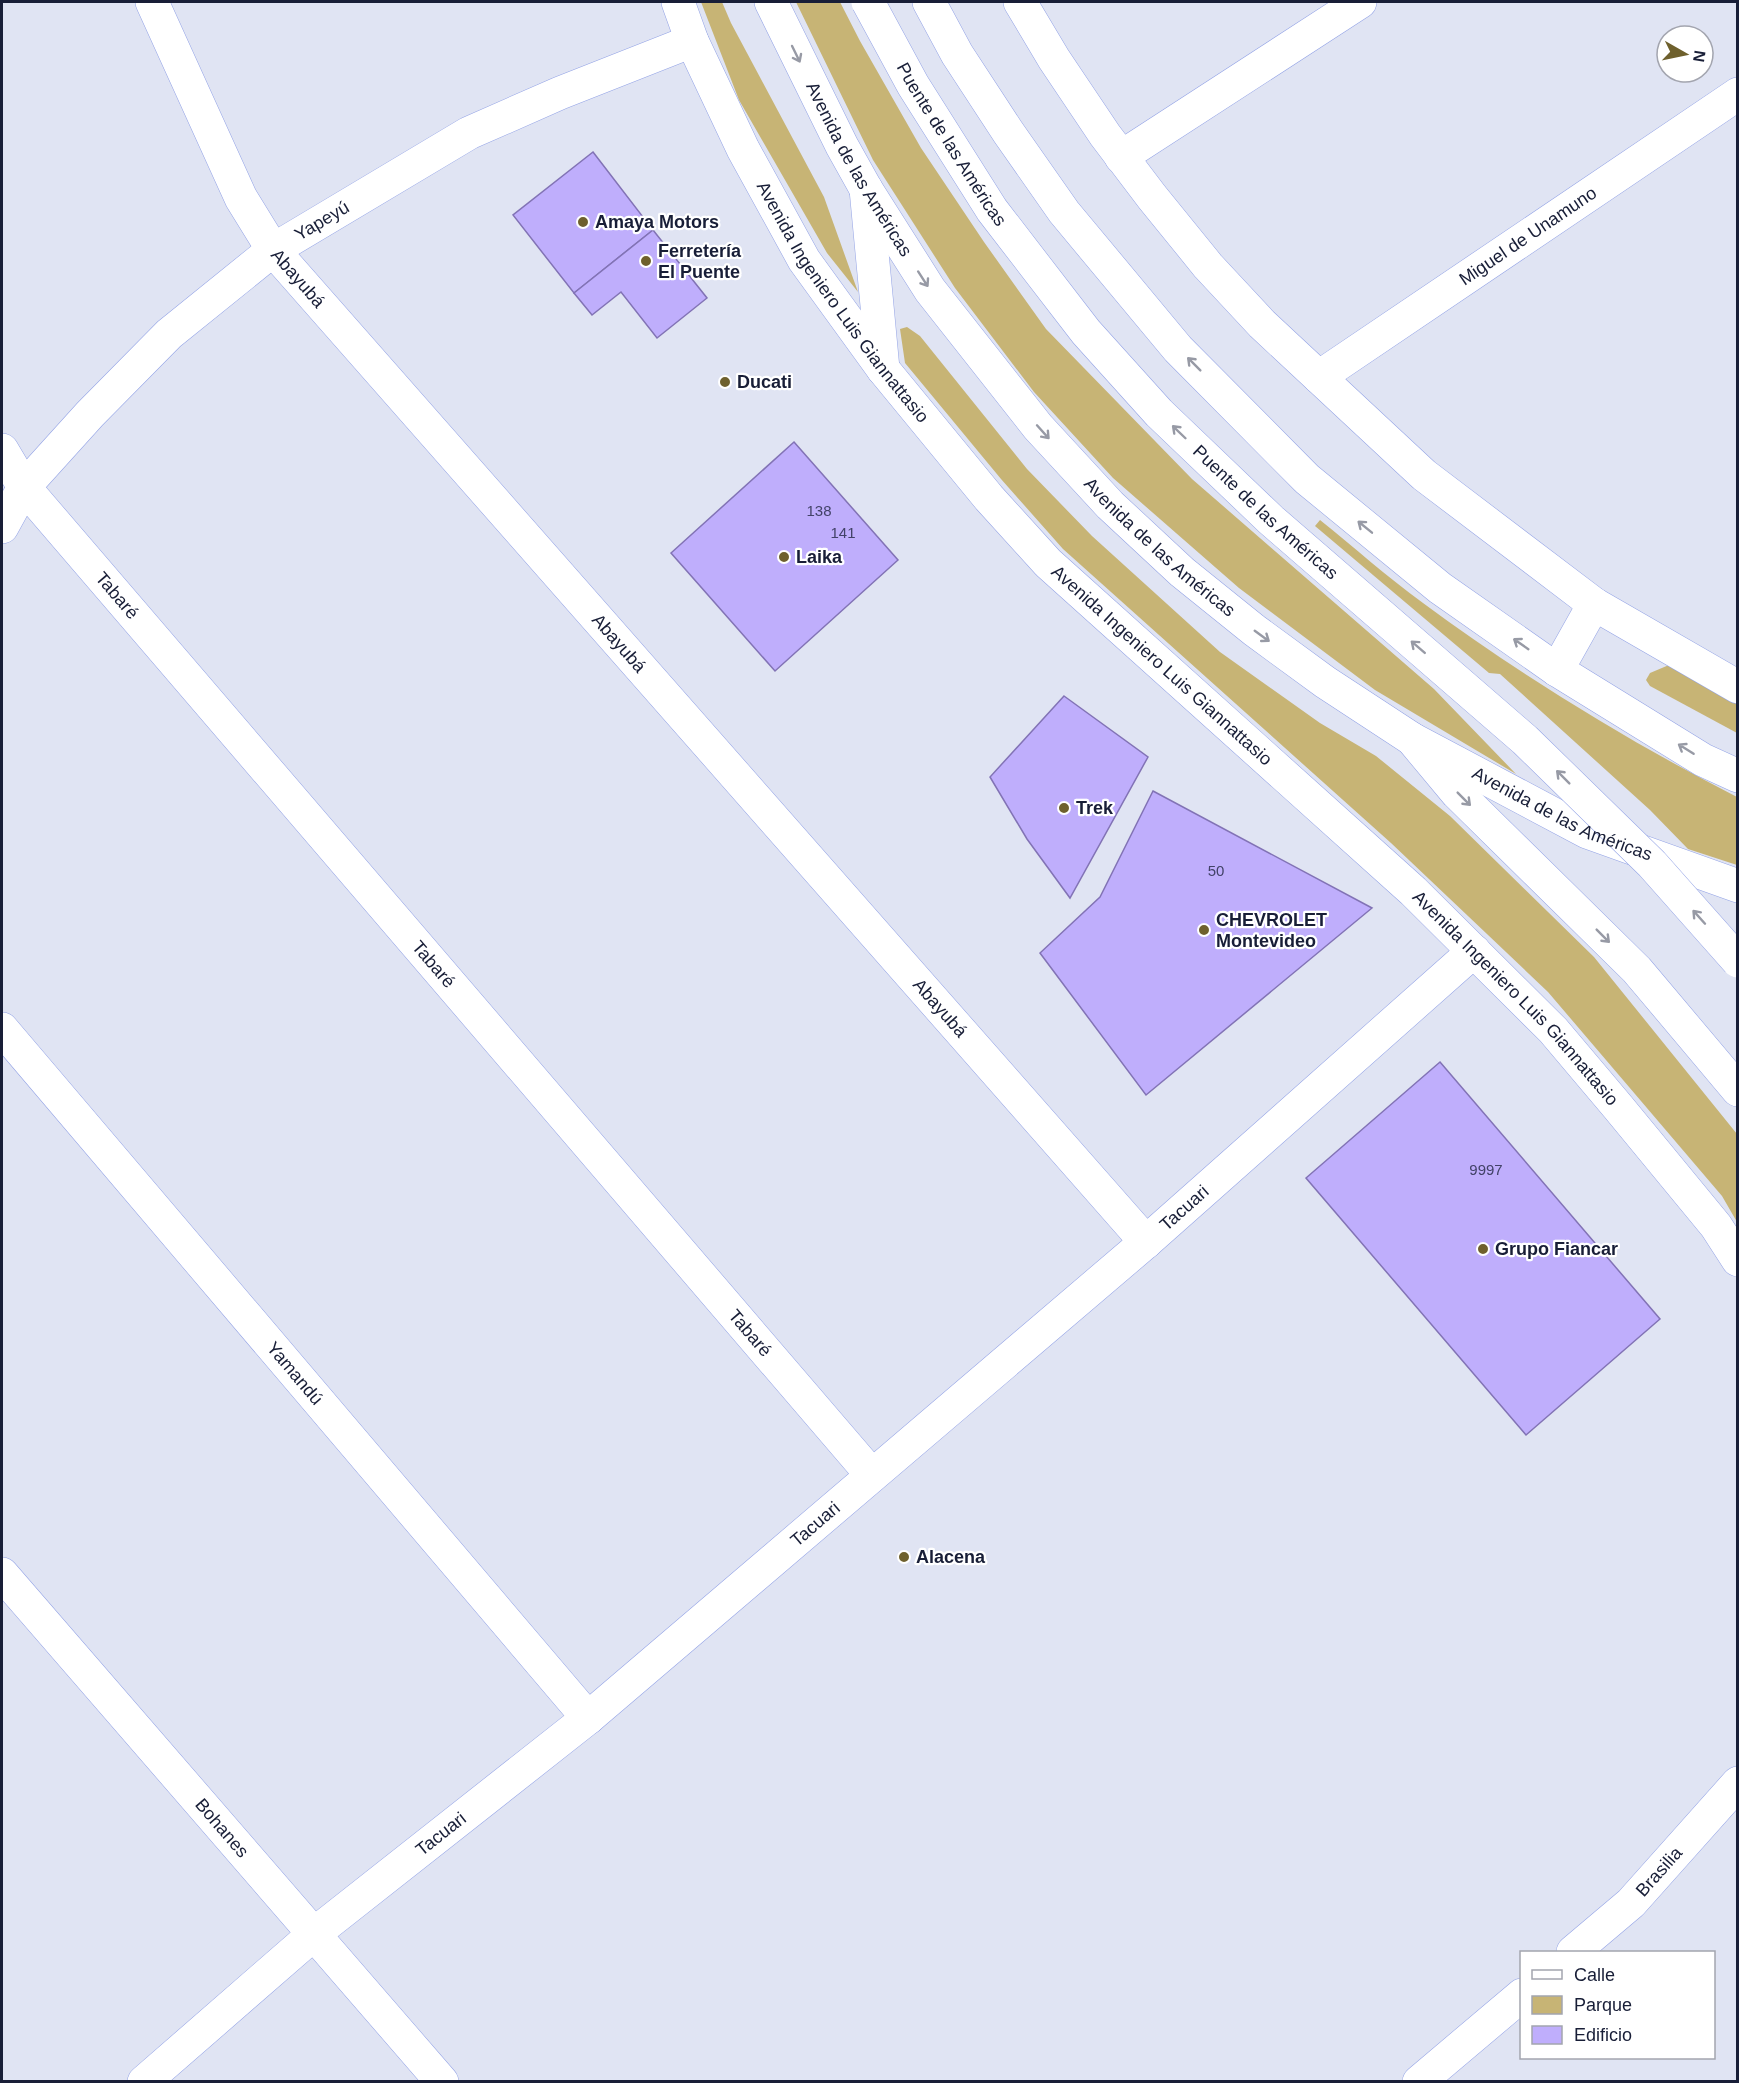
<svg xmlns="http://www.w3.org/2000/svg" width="1739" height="2083" font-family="Helvetica,sans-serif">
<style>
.green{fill:#c7b475}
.building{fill:#bfaefc;stroke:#8273b5;stroke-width:1.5}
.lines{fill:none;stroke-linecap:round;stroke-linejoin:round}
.minor-casing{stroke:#93a3e6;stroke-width:34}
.major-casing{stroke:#93a3e6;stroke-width:34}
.highway-casing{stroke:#93a3e6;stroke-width:34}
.minor{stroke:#fff;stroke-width:33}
.major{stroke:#fff;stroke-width:33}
.highway{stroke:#fff;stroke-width:33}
.major-bridge-casing{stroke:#93a3e6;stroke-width:34;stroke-linecap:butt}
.major-bridge{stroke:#fff;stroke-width:33}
.oneway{stroke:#979aa5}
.poi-dot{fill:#6e602d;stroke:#fff;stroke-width:2}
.labels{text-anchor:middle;stroke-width:4.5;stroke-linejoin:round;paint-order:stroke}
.number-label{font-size:15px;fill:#424268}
.street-label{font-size:18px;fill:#181e37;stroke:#fff}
.poi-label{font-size:18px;font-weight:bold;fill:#181e37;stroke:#fff;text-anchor:start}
</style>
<rect width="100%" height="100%" fill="#e0e4f3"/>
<g class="green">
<polygon points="701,2 722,2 731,23 824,197 858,292 827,253 739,100"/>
<polygon points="796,2 840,2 860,41 921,148 984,242 1046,329 1192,479 1434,689 1516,774 1375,690 1239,588 1113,478 1034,392 955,288 873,160"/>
<polygon points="907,327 920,336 1027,469 1092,536 1220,652 1320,723 1376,756 1450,816 1594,957 1737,1134 1737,1222 1722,1196 1548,992 1391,843 1063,549 1001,479 905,363 900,329"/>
<path d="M1320,520C1354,547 1387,577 1423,603C1522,676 1628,741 1737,797V865L1688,849L1650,810L1500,674L1489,673L1315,526Z"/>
<polygon points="1669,665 1737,704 1737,733 1650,686 1646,680 1650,673"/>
</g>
<g class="building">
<polygon points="593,152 653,230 574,293 513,215"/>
<polygon points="653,230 707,298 657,338 621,292 592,315 574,293"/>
<polygon points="794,442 898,560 775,671 671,553"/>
<polygon points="1064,696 1148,757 1070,898 1027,839 990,777"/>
<polygon points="1153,791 1372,908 1146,1095 1040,953 1100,897"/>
<polygon points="1440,1062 1660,1319 1526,1435 1306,1178"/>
</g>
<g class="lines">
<defs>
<g id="minor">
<path id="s1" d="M152,2L241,198L273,250L1146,1242"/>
<path id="s2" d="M678,2L692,41L743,149L804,260L883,369L989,498L1048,563L1413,891L1553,1030L1618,1107L1716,1226L1738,1260"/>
<polyline points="1020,2 1054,59 1105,135 1152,197 1208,266 1262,324 1424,475 1594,604 1738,687"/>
<polyline points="1121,157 1360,2"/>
<polyline points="866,189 883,369"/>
<path id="s3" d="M1319,377L1738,94"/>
<path id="s4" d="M2,450L24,487L871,1474"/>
<path id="s5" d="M2,527L24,487L90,414L169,334L273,250L469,133L560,93L692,41"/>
<polyline points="1557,670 1594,604"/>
<path id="s6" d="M2,1029L588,1718"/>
<path id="s7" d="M2,1574L442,2082"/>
<path id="s8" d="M1573,1952L1631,1903L1738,1783"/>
<path id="s9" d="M144,2082L314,1934L588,1718L1146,1242L1474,951"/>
<polyline points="1419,2082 1522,1995"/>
</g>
<polyline id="major" points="1412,739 1457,793 1637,970 1738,1090"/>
<g id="highway">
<path id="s10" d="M771,2L842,146L866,189L930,290L1038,427L1110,505L1182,572L1254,630L1325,682L1412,739L1587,832L1738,886"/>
<polyline points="929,2 957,54 1008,132 1064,212 1178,349 1307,479 1440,588 1557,670 1703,760 1738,776"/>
</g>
</defs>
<use href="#minor" class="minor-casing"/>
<use href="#major" class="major-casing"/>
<use href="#highway" class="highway-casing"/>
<use href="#minor" class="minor"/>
<use href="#major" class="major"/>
<use href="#highway" class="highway"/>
<defs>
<g id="major-bridge">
<path id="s11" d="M868,2L913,85L992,210L1086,332L1159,413L1271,520L1525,740L1652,864L1738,961"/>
</g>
</defs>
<use href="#major-bridge" class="major-bridge-casing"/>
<use href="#major-bridge" class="major-bridge"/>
</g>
<defs><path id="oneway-shaft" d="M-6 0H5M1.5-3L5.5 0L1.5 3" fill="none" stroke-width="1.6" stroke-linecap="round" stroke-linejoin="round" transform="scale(1.5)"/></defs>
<g class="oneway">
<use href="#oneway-shaft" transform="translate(796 54) rotate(64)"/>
<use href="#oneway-shaft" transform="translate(923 279) rotate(57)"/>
<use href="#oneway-shaft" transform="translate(1194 364) rotate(-135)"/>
<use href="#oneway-shaft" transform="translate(1043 432) rotate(48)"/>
<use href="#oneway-shaft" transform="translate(1179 432) rotate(-136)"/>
<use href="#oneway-shaft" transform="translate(1365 527) rotate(-141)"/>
<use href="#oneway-shaft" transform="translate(1262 636) rotate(36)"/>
<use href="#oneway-shaft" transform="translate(1521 644) rotate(-145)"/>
<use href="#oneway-shaft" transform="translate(1418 647) rotate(-139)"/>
<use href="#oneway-shaft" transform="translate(1686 749) rotate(-148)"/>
<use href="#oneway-shaft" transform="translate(1563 777) rotate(-135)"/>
<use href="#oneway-shaft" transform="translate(1464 799) rotate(45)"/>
<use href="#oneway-shaft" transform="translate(1699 917) rotate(-132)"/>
<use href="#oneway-shaft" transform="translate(1603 936) rotate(45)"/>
</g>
<g class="poi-dot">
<circle cx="583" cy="222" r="6"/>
<circle cx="646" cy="261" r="6"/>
<circle cx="725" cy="382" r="6"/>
<circle cx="784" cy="557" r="6"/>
<circle cx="1064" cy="808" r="6"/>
<circle cx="1204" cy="930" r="6"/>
<circle cx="1483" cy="1249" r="6"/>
<circle cx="904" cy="1557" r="6"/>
</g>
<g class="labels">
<g class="number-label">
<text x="819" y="516">138</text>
<text x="843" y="538">141</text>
<text x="1216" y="876">50</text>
<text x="1486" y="1175">9997</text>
</g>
<g class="street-label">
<text dy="6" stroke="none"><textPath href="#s11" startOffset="165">Puente de las Américas</textPath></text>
<text dy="6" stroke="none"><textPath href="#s10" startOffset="189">Avenida de las Américas</textPath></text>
<text dy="6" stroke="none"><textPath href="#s5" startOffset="447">Yapeyú</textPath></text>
<text dy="6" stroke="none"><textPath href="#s3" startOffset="252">Miguel de Unamuno</textPath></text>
<text dy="6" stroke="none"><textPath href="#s1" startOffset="314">Abayubá</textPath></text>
<text dy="6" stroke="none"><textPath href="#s2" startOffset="344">Avenida Ingeniero Luis Giannattasio</textPath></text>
<text dy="6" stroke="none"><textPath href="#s11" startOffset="651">Puente de las Américas</textPath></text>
<text dy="6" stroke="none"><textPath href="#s10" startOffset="675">Avenida de las Américas</textPath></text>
<text dy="6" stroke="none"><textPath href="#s4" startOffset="186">Tabaré</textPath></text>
<text dy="6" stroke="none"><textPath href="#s1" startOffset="800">Abayubá</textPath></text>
<text dy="6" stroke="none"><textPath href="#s2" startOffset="830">Avenida Ingeniero Luis Giannattasio</textPath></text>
<text dy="6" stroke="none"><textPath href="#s10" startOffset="1161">Avenida de las Américas</textPath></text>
<text dy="6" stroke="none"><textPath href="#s4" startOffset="672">Tabaré</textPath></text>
<text dy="6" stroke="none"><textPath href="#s2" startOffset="1316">Avenida Ingeniero Luis Giannattasio</textPath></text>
<text dy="6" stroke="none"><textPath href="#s1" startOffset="1286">Abayubá</textPath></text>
<text dy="6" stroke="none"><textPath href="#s9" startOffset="1359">Tacuari</textPath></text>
<text dy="6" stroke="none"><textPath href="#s4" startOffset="1158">Tabaré</textPath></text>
<text dy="6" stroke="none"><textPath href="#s6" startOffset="452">Yamandú</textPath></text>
<text dy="6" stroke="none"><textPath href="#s9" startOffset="873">Tacuari</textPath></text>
<text dy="6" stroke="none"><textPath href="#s7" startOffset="336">Bohanes</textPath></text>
<text dy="6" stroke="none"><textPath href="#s9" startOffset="387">Tacuari</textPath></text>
<text dy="6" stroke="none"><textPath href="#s8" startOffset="118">Brasilia</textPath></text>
</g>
<g class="poi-label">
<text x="595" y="228">Amaya Motors</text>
<text x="658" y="257">Ferretería<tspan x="658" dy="21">El Puente</tspan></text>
<text x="737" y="388">Ducati</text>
<text x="796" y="563">Laika</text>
<text x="1076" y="814">Trek</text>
<text x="1216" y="926">CHEVROLET<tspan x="1216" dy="21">Montevideo</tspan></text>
<text x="1495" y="1255">Grupo Fiancar</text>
<text x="916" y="1563">Alacena</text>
</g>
</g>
<rect width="1739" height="2083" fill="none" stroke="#181e37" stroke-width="6"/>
<rect x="1520" y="1951" width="195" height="108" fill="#ffffff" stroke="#a3a5af" stroke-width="1.5"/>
<rect x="1532" y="1970" width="30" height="9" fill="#ffffff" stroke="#a3a5af" stroke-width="1.5"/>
<text x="1574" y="1981" font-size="18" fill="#181e37">Calle</text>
<rect x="1532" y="1996" width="30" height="18" fill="#c7b475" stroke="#a3a5af" stroke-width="1.5"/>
<text x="1574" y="2011" font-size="18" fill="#181e37">Parque</text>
<rect x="1532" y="2026" width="30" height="18" fill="#bfaefc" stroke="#a3a5af" stroke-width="1.5"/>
<text x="1574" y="2041" font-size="18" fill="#181e37">Edificio</text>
<g transform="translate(1685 54) rotate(99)"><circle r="28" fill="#ffffff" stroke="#a3a5af" stroke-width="1.5"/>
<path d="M0-4.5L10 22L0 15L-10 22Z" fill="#6e602d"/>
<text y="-9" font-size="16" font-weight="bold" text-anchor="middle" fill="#181e37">N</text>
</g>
</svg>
